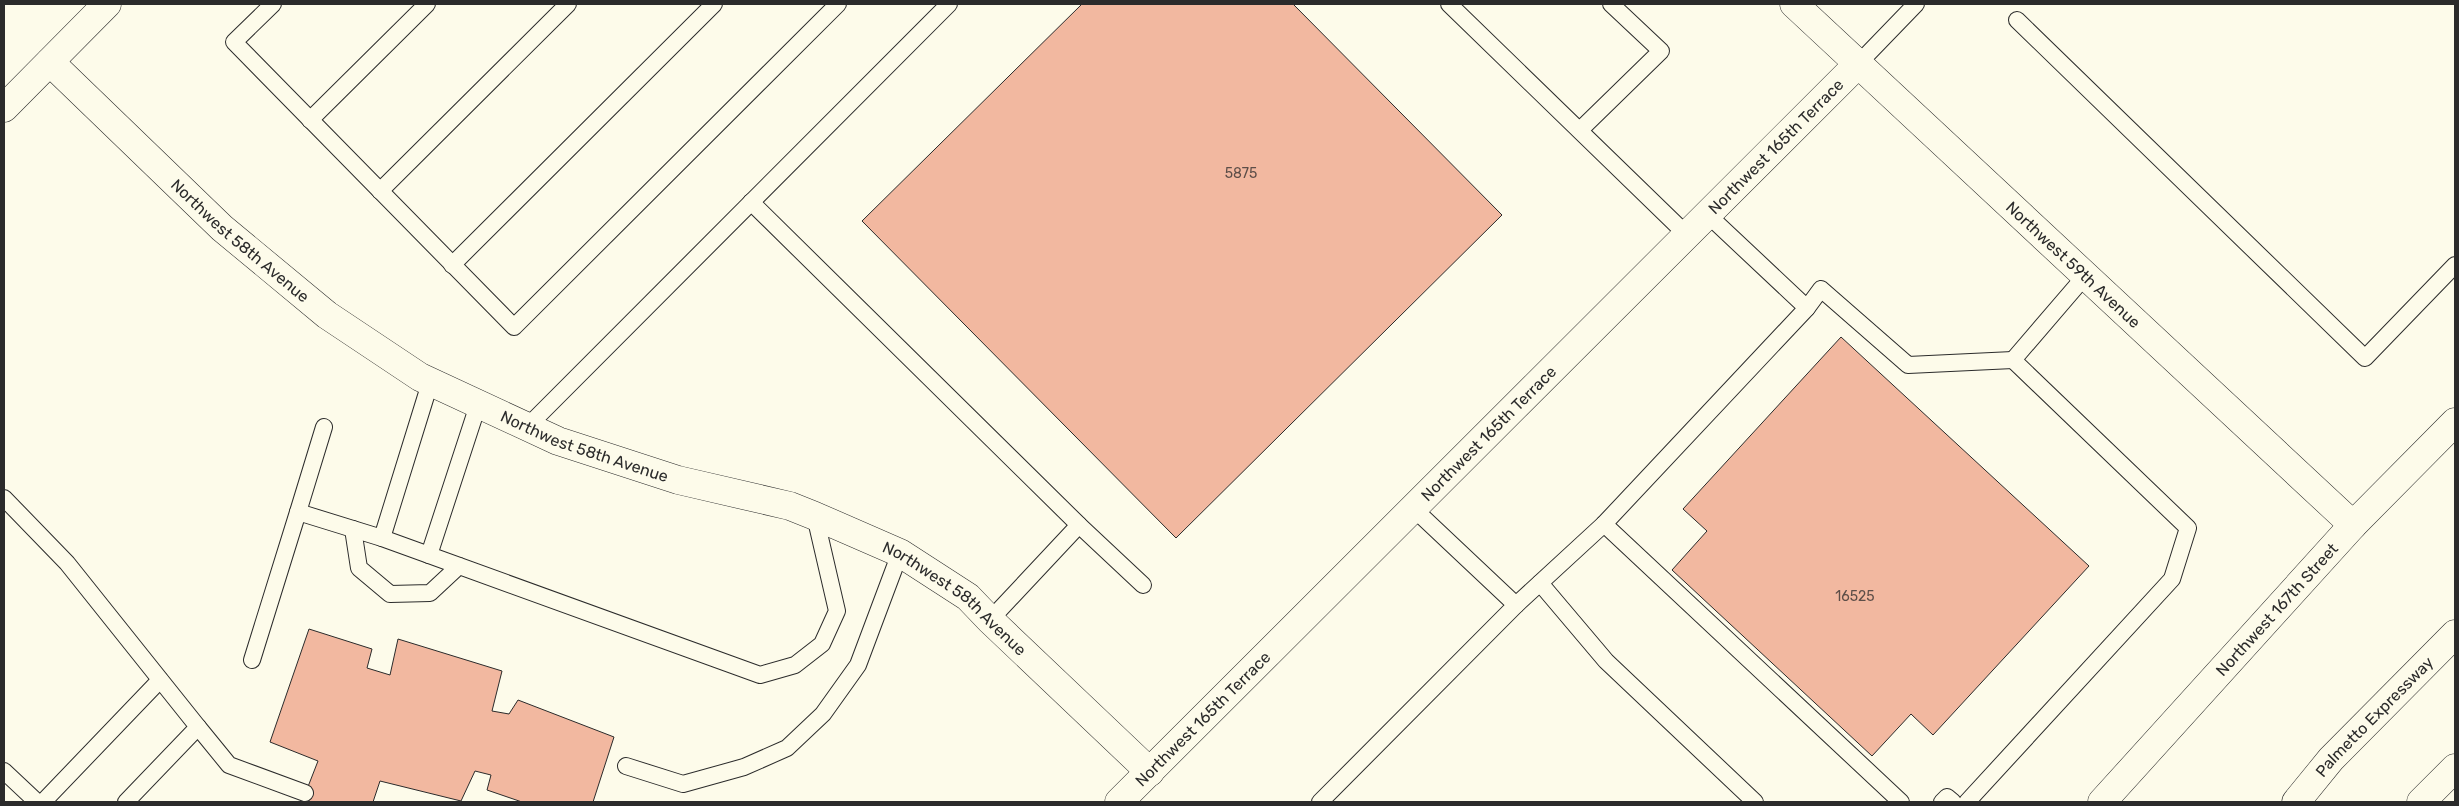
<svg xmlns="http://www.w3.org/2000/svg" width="2459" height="806" font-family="Rubik,sans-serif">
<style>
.building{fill:#f2b8a0;stroke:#2b2b2b}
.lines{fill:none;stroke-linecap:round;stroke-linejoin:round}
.service-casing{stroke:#2b2b2b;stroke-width:18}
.minor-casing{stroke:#2b2b2b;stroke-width:29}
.tertiary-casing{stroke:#2b2b2b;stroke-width:29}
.motorway-casing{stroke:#2b2b2b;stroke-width:29}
.service{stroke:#fdfbea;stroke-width:16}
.minor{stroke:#fdfbea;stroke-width:28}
.tertiary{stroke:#fdfbea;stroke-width:28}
.motorway{stroke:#fdfbea;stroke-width:28}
.labels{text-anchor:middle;stroke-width:4;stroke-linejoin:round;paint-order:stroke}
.number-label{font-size:14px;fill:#5d4e48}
.street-label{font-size:16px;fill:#2b2b2b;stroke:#fdfbea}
</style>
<rect width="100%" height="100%" fill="#fdfbea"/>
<g class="building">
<polygon points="1082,4 1293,4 1502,215 1176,538 862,221"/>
<polygon points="1841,337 2089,566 1933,735 1911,714 1872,756 1672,570 1707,531 1683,509"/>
<polygon points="309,629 372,649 367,668 390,675 398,639 502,671 492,711 509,714 518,700 614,737 593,802 522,802 487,790 491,775 475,771 461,801 380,781 373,802 302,802 318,761 270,742"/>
</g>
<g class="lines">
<defs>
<g id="service">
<polyline points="273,4 234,42 514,327 838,4"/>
<polyline points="1449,4 1687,235"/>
<polyline points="2017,20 2365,358 2455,265"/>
<polyline points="1858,64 1916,4"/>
<polyline points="310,120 427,4"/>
<polyline points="1580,130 1661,51 1611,4"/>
<polyline points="380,191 568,4"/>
<polyline points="751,202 1079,525 1143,585"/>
<polyline points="452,265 714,4"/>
<polyline points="1807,308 1821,289 1908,365 2013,360"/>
<polyline points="478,405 429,555 760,675 795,665 822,644 837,611 815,516"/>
<polyline points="527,427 949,4"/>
<polyline points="4,498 67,563 198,727 126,802"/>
<polyline points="298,512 324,427"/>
<polyline points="1604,524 1901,802"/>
<polyline points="353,529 359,568 390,594 430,593 459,566"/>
<polyline points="382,538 429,555"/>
<polyline points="1540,583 1606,661 1755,802"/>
<polyline points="1516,605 1604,524 1807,308 1707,214"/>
<polyline points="990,620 1079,525"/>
<polyline points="252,660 298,512 382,538 430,383"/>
<polyline points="198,727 229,765 305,793"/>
<polyline points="626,766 683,784 744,767 787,748 823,714 858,665 900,553"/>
<polyline points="4,771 37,802"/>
<polyline points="43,802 160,680"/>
<polyline points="1320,802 1516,605 1413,508"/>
<polyline points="1942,802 1947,797 1953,802"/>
<polyline points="1967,802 2172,579 2188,528 2013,360 2086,275"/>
</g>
<g id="minor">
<path id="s1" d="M50,62L222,228L327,315L420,377L558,441L678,480L790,506L815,516L900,553L968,597L990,620L1150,772"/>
</g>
<g id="tertiary">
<path id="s2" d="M1794,4L2353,525"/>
<polyline points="4,108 107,4"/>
<path id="s3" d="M1119,802L1858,64"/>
<path id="s4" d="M2102,802L2353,525L2455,422"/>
</g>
<g id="motorway">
<path id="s5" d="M2296,802L2331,759L2455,634"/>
<polyline points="2421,802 2455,768"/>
</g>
</defs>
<use href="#service" class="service-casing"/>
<use href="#minor" class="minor-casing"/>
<use href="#tertiary" class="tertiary-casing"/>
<use href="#motorway" class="motorway-casing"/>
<use href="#service" class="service"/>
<use href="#minor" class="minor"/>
<use href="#tertiary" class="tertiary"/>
<use href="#motorway" class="motorway"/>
</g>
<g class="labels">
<g class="number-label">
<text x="1241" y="178">5875</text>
<text x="1855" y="601">16525</text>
</g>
<g class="street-label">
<text dy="6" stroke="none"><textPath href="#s3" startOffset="928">Northwest 165th Terrace</textPath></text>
<text dy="6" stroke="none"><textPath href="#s1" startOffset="261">Northwest 58th Avenue</textPath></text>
<text dy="6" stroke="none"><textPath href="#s2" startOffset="382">Northwest 59th Avenue</textPath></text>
<text dy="6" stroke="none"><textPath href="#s3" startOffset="522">Northwest 165th Terrace</textPath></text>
<text dy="6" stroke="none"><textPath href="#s1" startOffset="666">Northwest 58th Avenue</textPath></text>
<text dy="6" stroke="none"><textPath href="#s1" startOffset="1071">Northwest 58th Avenue</textPath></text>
<text dy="6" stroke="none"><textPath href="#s4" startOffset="260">Northwest 167th Street</textPath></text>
<text dy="6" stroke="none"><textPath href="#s5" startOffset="116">Palmetto Expressway</textPath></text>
<text dy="6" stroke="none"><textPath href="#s3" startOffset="118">Northwest 165th Terrace</textPath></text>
</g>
</g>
<rect width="2459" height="806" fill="none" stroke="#2b2b2b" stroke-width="10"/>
</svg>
